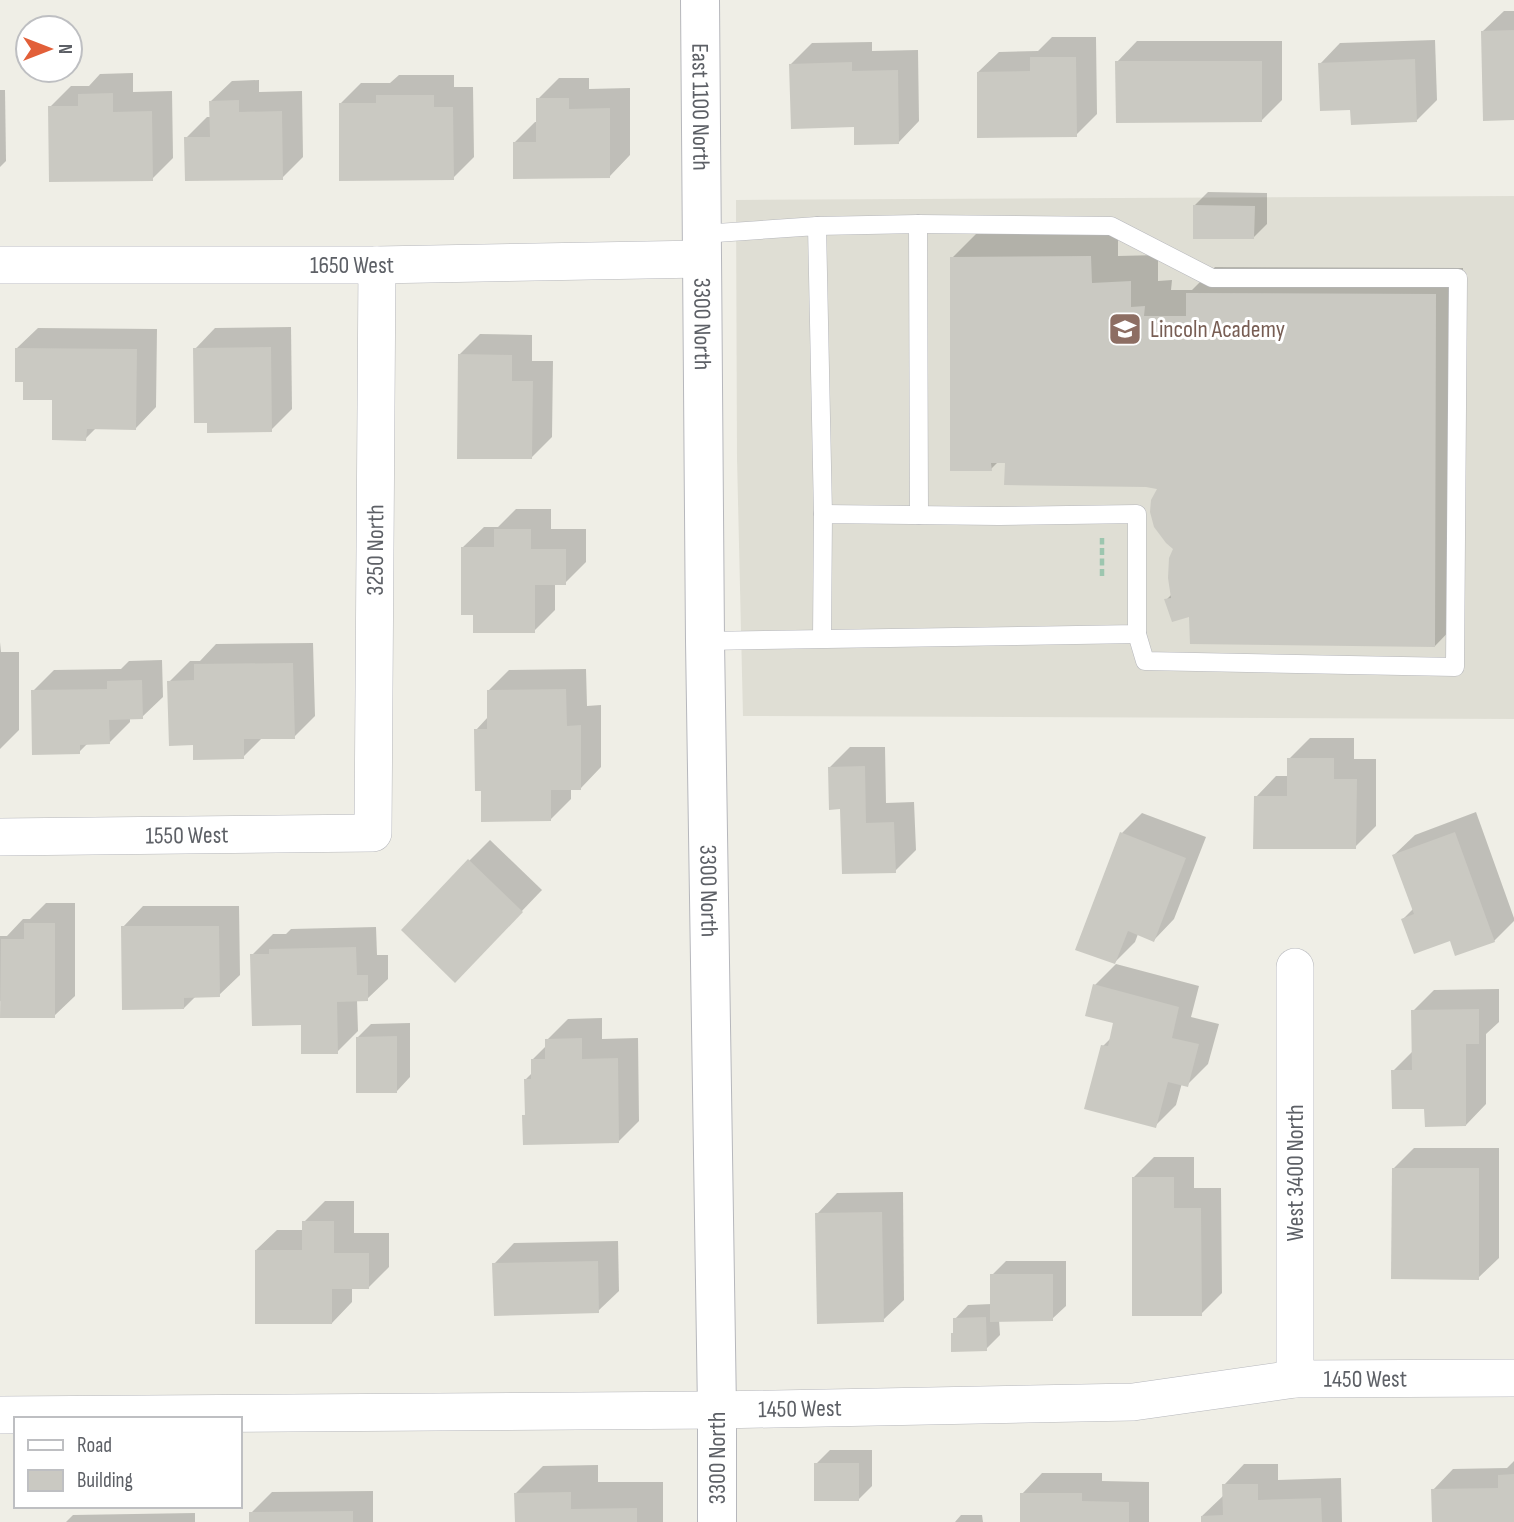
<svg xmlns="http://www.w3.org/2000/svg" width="1514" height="1522" font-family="'Sofia Sans Condensed',sans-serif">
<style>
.education{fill:#dfded4}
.shadow{fill:#0003}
.building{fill:#cac9c2}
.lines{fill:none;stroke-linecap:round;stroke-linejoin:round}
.service-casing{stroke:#b6b7bc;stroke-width:19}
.minor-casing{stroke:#b6b7bc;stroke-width:38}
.tertiary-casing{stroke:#b6b7bc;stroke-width:40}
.path{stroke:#9dc6af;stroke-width:4.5;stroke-dasharray:7 3.5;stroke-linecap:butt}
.service{stroke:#fff;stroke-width:18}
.minor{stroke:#fff;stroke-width:37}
.tertiary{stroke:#fff;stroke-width:38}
.labels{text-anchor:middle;stroke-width:6;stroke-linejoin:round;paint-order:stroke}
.street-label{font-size:24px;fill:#5d6066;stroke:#fff}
.education-label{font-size:24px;fill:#785e54;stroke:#fff;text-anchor:start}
</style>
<rect width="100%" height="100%" fill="#efeee6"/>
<polygon class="education" points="1514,196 1514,719 743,716 737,458 736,200"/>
<g class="shadow">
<polygon points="1504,11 1514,11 1514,118 1483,31"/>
<polygon points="1052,37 1096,37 1097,114 1076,135 978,72 999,52 1038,51"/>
<polygon points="1435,40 1437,100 1417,120 1352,108 1320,64 1340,43"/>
<polygon points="1137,41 1282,41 1282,100 1262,120 1117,62"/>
<polygon points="872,42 872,51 918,50 919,121 899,142 856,126 791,64 812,43"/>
<polygon points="133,73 133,92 172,91 173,158 152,179 50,107 71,86 89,86 100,74"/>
<polygon points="399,75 454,75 454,87 473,87 474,157 453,178 340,104 361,83 390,83"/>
<polygon points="559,78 589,78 589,89 630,88 630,155 610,176 514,143 535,122 538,122 538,99"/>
<polygon points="259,80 259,92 302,91 303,157 282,178 186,138 207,117 211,117 211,101 232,81"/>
<polygon points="0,90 5,90 6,161 0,167"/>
<polygon points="1208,192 1267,193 1267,224 1253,238 1194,206"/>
<polygon points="1118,230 1118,256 1158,255 1158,281 1172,280 1171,290 1192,290 1215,267 1463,268 1462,618 1435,646 1191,615 1166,600 1172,594 1175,548 1159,488 1006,461 999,461 991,469 952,258 979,231"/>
<polygon points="291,327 292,409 271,430 208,421 195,349 215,328"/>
<polygon points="38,328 157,329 156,407 136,428 97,427 85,439 17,348"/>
<polygon points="480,334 532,335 532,361 553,361 552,437 531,458 459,355"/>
<polygon points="516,509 551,509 551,529 586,529 586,562 565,583 555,583 555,610 534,631 463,547 484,527 498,527"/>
<polygon points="0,642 1,652 19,652 19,730 0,749"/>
<polygon points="313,643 315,716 294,737 263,737 243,757 195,744 169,682 190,661 200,661 216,644"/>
<polygon points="162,660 163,697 142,717 130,718 130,722 109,743 88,743 79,752 33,691 54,670 121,669 129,661"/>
<polygon points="586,669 587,706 601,705 601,767 581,788 571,788 571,799 550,820 483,789 476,730 488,717 488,691 509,670"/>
<polygon points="1310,738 1354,738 1354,759 1376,759 1376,826 1355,847 1256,797 1276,776 1289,776 1289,759"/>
<polygon points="850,747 885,747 886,803 914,802 916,850 895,871 841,807 829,768"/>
<polygon points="1476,812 1514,918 1514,921 1494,941 1451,939 1403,919 1413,909 1394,855 1415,835"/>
<polygon points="1142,813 1206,837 1174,919 1154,940 1138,934 1135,942 1115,962 1122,833"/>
<polygon points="490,840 542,890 475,960 469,861"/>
<polygon points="46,903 75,903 75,996 54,1016 0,1001 0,936 7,936 23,919 30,919"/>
<polygon points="143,906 239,906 240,975 219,995 196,996 184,1008 123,927"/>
<polygon points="376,927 377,955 388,955 388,979 367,999 357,1000 358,1031 337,1052 302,1023 252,955 273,934 286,934 291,929"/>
<polygon points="1116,964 1199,986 1191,1017 1219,1024 1208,1064 1187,1085 1182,1083 1176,1105 1155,1126 1103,1046 1112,1037 1116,1022 1095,985"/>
<polygon points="1499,989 1499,1022 1486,1034 1486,1104 1466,1125 1426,1107 1393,1071 1414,1050 1413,1011 1434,990"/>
<polygon points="602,1018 602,1039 638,1038 639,1121 619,1141 524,1116 526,1113 525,1080 532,1073 532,1060 547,1045 547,1040 568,1019"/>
<polygon points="410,1023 410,1077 397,1091 357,1038 371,1024"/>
<polygon points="1414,1148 1499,1148 1499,1258 1478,1278 1394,1168"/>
<polygon points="1154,1157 1194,1157 1194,1188 1221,1188 1222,1293 1201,1314 1134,1177"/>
<polygon points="903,1192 904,1300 883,1320 817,1214 837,1193"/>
<polygon points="325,1201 354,1201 354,1233 389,1233 389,1267 368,1288 352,1288 352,1302 332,1323 256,1250 277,1230 304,1230 304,1222"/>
<polygon points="618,1241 619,1291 598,1311 494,1264 514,1243"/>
<polygon points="1006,1261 1066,1261 1066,1306 1052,1319 999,1320 1000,1335 986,1349 955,1331 955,1319 968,1305 992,1304 992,1275"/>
<polygon points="830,1450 872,1450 872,1486 858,1500 816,1464"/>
<polygon points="1514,1461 1514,1522 1434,1522 1433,1490 1453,1469 1507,1468"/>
<polygon points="1244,1464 1278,1464 1278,1480 1341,1478 1342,1522 1203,1522 1202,1516 1224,1495 1224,1485"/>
<polygon points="598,1465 598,1482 663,1482 663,1522 516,1522 516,1493 543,1466"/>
<polygon points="1042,1473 1102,1473 1102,1481 1149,1482 1149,1522 1022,1522 1022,1494"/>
<polygon points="373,1491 373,1522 251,1522 251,1513 272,1492"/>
<polygon points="195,1513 195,1522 66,1522 73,1515"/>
<polygon points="961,1515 982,1515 983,1522 955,1522"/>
</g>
<g class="building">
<polygon points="1514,30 1514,120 1483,121 1481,31"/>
<polygon points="1030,57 1076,57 1077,137 977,138 977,72 1030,71"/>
<polygon points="1415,59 1417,122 1351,125 1350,110 1320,111 1318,63"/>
<polygon points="1115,61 1262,61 1262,122 1116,123"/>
<polygon points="852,62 852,71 898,70 899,144 854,145 854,127 791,129 789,64"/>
<polygon points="113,93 113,112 152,111 153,181 49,182 48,106 78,106 78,94"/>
<polygon points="376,95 434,95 434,107 453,107 454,180 339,181 339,103 376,103"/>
<polygon points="536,98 569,98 569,109 610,108 610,178 513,179 513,142 536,142"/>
<polygon points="239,100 239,112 282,111 283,180 185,181 184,137 210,137 209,101"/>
<polygon points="1193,205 1255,206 1254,239 1193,239"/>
<polygon points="1091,256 1092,283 1131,281 1131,307 1145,306 1144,316 1186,316 1186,293 1436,294 1435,647 1190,644 1189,617 1172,622 1164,599 1171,598 1168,578 1169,558 1173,549 1166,543 1154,527 1150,512 1151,500 1157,489 1146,487 1004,485 1005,463 991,463 992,471 950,471 950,257"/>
<polygon points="271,347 272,432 207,433 207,423 194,423 193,348"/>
<polygon points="15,348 137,349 136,430 87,429 86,441 52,440 52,400 23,400 23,382 15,382"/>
<polygon points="458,354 512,355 512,381 533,381 532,459 457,459"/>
<polygon points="494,529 531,529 531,549 566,549 566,585 535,585 535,633 473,633 473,615 461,615 461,547 494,547"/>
<polygon points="293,663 295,739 244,739 244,759 193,760 193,745 169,746 167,681 194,680 194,664"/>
<polygon points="142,680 143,719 109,720 110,744 80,745 80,754 32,755 31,690 107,689 107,681"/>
<polygon points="566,689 567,726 581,725 581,790 551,790 551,821 481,822 481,791 475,791 474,729 487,729 487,690"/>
<polygon points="1287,758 1334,758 1334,779 1357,779 1356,849 1253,849 1254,796 1287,796"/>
<polygon points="865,766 866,823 894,822 896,873 842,874 840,809 829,810 828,767"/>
<polygon points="1120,832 1186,858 1154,942 1128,931 1115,964 1075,950"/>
<polygon points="1455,832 1495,942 1455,956 1450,941 1414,954 1401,919 1414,914 1392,855"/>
<polygon points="468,859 523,912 455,983 401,930"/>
<polygon points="24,923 55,923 55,1018 0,1018 1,939 24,939"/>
<polygon points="121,926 219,926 220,997 184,998 184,1009 122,1010"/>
<polygon points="356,947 357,975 368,975 368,1001 337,1002 338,1054 301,1054 301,1025 252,1026 250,954 269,954 269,949"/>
<polygon points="1093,984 1179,1007 1172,1038 1199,1044 1188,1087 1168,1082 1156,1128 1084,1109 1101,1045 1108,1046 1113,1023 1085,1016"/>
<polygon points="1479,1009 1479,1044 1466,1044 1466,1126 1425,1127 1424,1109 1392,1109 1391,1070 1412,1070 1411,1010"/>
<polygon points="397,1036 397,1093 356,1093 356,1037"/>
<polygon points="582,1038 582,1059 618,1058 619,1143 523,1145 522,1115 525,1115 524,1079 531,1079 531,1059 545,1059 545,1039"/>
<polygon points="1392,1168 1479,1168 1479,1280 1391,1279"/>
<polygon points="1132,1177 1174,1177 1174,1208 1201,1208 1202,1316 1132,1316"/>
<polygon points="882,1212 884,1322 817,1324 815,1213"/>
<polygon points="302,1221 334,1221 334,1253 369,1253 369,1289 332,1289 332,1324 255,1324 255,1250 302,1250"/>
<polygon points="598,1261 599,1313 494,1316 492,1263"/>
<polygon points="990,1274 1053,1274 1053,1321 990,1322"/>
<polygon points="986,1317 987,1351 951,1352 951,1333 953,1333 953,1318"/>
<rect x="814" y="1463" width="45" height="38"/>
<polygon points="1514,1474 1514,1522 1432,1522 1431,1489 1498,1488 1498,1475"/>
<polygon points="1222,1484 1258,1484 1258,1500 1321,1498 1322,1522 1201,1522 1201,1516 1223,1515"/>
<polygon points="571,1492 571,1509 637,1508 637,1522 515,1522 514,1493"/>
<polygon points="1020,1493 1082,1493 1082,1501 1129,1502 1129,1522 1020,1522"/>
<polygon points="353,1511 353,1522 249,1522 249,1512"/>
</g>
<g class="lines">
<defs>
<g id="service">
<polyline points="918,224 1111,226 1212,278 1458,278 1455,667 1145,661 1137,634"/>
<polyline points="817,226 918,224 919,515"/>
<polyline points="702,234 817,226 823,514"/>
<polyline points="705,641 1137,634 1137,514 999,516 823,514 822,639"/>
</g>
<g id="minor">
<path id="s1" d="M0,265H377L702,259"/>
<path id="s2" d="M0,837L373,833L377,265"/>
<polyline points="1295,967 1295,1379"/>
<path id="s3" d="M0,1415L717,1410L1133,1402L1295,1379L1514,1378"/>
</g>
<g id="tertiary">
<path id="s4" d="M700,0L705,641L717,1410V1522"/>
</g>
</defs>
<use href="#service" class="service-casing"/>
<use href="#minor" class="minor-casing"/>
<use href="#tertiary" class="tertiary-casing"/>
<polyline class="path" points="1102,576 1102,538"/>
<use href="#service" class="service"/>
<use href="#minor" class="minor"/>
<use href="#tertiary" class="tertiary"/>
</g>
<defs>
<symbol id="school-square" viewBox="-11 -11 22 22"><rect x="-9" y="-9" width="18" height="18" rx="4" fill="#8d6e63" stroke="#fff"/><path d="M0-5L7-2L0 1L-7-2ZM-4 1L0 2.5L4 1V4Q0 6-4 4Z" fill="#fff"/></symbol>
</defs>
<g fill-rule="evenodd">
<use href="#school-square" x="1106" y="310" width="38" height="38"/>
</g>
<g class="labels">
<g class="street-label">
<text dy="8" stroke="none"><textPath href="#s4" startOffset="107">East 1100 North</textPath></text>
<text dy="8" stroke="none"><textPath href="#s1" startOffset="352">1650 West</textPath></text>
<text dy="8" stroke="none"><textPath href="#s4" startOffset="324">3300 North</textPath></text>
<text dy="8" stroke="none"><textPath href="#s2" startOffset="656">3250 North</textPath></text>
<text dy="8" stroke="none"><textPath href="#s2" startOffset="187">1550 West</textPath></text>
<text dy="8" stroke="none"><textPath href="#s4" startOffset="891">3300 North</textPath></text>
<text transform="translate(1295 1173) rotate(-90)" y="8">West 3400 North</text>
<text dy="8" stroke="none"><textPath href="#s3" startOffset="1367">1450 West</textPath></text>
<text dy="8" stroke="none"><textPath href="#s3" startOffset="800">1450 West</textPath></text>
<text transform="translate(717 1458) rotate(-90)" y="8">3300 North</text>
</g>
<g class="education-label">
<text x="1150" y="337">Lincoln Academy</text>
</g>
</g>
<rect x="14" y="1417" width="228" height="91" fill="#ffffff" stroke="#bebfc2" stroke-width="2"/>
<rect x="28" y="1440" width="35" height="10" fill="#ffffff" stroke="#bebfc2" stroke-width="2"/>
<text x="77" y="1452" font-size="21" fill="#5d6066">Road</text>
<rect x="28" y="1470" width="35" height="21" fill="#cac9c2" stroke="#bebfc2" stroke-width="2"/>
<text x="77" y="1487" font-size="21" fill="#5d6066">Building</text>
<g transform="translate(49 49) rotate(90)"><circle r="33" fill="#ffffff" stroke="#bebfc2" stroke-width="2"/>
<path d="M0-5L12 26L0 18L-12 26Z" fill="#e25f39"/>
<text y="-10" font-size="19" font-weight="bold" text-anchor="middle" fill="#5d6066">N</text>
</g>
</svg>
